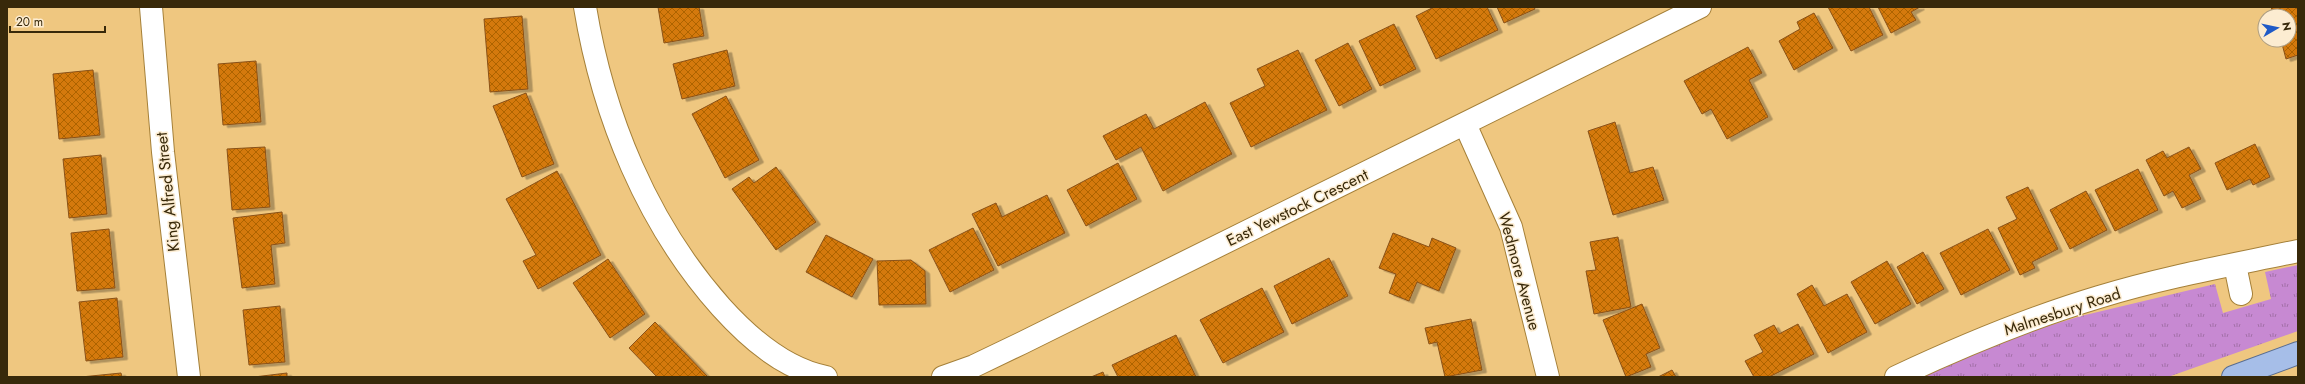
<svg xmlns="http://www.w3.org/2000/svg" width="2305" height="384" font-family="Jost,sans-serif">
<style>
.grass{fill:url(#grass-tufts)}
.building{fill:url(#building-cross-hatch);stroke:#89511a;filter:url(#shadow)}
.lines{fill:none;stroke-linecap:round;stroke-linejoin:round}
.minor-casing{stroke:#a58039;stroke-width:24}
.major-casing{stroke:#596d90;stroke-width:24}
.minor{stroke:#fff;stroke-width:22}
.major{stroke:#a6bee8;stroke-width:22}
.labels{text-anchor:middle;stroke-width:3;stroke-linejoin:round;paint-order:stroke}
.street-label{font-size:16px;fill:#38290a;stroke:#fcecd1}
</style>
<defs>
<pattern id="grass-tufts" width="24" height="20" patternUnits="userSpaceOnUse"><rect width="24" height="20" fill="#c789d2"/><path d="M3 7l-1-3M5 7V3M7 7l1-3M15 17l-1-3M17 17v-4M19 17l1-3" fill="none" stroke="#a370a9"/></pattern>
<pattern id="building-cross-hatch" width="8" height="8" patternUnits="userSpaceOnUse"><rect width="8" height="8" fill="#d47907"/><path d="M0 0l8 8M0 8l8-8" fill="none" stroke="#ad6306"/></pattern>
<filter id="shadow"><feDropShadow dx="4.5" dy="2.5" stdDeviation="0" flood-color="#0004"/></filter>
</defs>
<rect width="100%" height="100%" fill="#efc780"/>
<polygon class="grass" points="2298,265 2298,331 2168,377 1922,377 1986,345 2081,316 2215,284 2223,313 2271,299 2265,272"/>
<g class="building">
<polygon points="658,7 699,7 704,36 664,43"/>
<polygon points="1434,7 1487,7 1498,30 1436,59 1416,16"/>
<polygon points="1497,7 1534,7 1535,9 1504,23"/>
<polygon points="1828,7 1869,7 1883,35 1851,51"/>
<polygon points="1878,7 1920,7 1911,12 1916,20 1891,33"/>
<polygon points="2271,7 2298,7 2298,55 2286,59 2281,40 2289,40 2289,16 2274,16"/>
<polygon points="1814,13 1833,48 1794,70 1779,41 1800,29 1797,22"/>
<polygon points="522,16 528,89 490,92 484,19"/>
<polygon points="1394,24 1416,69 1380,86 1359,41"/>
<polygon points="1348,43 1372,89 1339,106 1315,60"/>
<polygon points="1748,47 1762,73 1749,80 1768,117 1727,139 1711,109 1702,114 1684,81"/>
<polygon points="727,50 735,86 682,99 673,64"/>
<polygon points="1298,50 1327,110 1251,147 1230,103 1265,86 1257,69"/>
<polygon points="256,61 261,122 223,125 218,64"/>
<polygon points="93,70 100,135 59,139 53,74"/>
<polygon points="526,93 554,164 522,177 493,106"/>
<polygon points="726,96 759,160 725,178 692,114"/>
<polygon points="1205,102 1232,154 1163,191 1141,147 1116,160 1103,136 1146,114 1154,129"/>
<polygon points="1615,122 1630,173 1653,167 1664,200 1613,215 1588,131"/>
<polygon points="2255,144 2270,177 2253,185 2250,179 2227,190 2215,163"/>
<polygon points="265,147 270,207 232,210 227,149"/>
<polygon points="2189,147 2201,169 2189,175 2201,199 2182,208 2173,191 2164,196 2146,160 2163,151 2167,158"/>
<polygon points="101,155 107,214 69,218 63,159"/>
<polygon points="1118,163 1137,199 1086,226 1067,190"/>
<polygon points="776,167 816,222 776,250 732,189 749,177 754,183"/>
<polygon points="2138,169 2158,210 2115,231 2095,190"/>
<polygon points="557,171 601,255 538,289 523,261 536,255 506,199"/>
<polygon points="2028,187 2058,249 2032,262 2035,268 2020,275 1998,228 2017,219 2006,197"/>
<polygon points="2086,191 2107,230 2070,249 2050,210"/>
<polygon points="1047,195 1065,233 998,266 972,214 996,203 1002,217"/>
<polygon points="282,212 285,243 271,245 275,284 242,288 233,218"/>
<polygon points="973,228 994,270 950,292 929,250"/>
<polygon points="109,229 115,288 77,291 71,233"/>
<polygon points="1988,229 2010,270 1961,295 1940,253"/>
<polygon points="1393,233 1429,247 1432,238 1456,248 1439,291 1417,282 1409,301 1389,293 1396,274 1379,268"/>
<polygon points="826,235 873,259 852,297 806,272"/>
<polygon points="1618,237 1631,307 1594,314 1586,271 1596,270 1590,242"/>
<polygon points="1923,252 1944,289 1917,304 1897,267"/>
<polygon points="1329,258 1348,296 1292,324 1274,286"/>
<polygon points="608,259 645,314 610,338 573,283"/>
<polygon points="911,260 925,271 926,304 879,305 877,261"/>
<polygon points="1887,261 1911,304 1875,324 1851,282"/>
<polygon points="1812,285 1824,306 1847,294 1867,332 1828,353 1797,294"/>
<polygon points="1262,288 1284,332 1223,363 1200,320"/>
<polygon points="117,298 123,357 86,361 79,302"/>
<polygon points="1642,304 1660,348 1646,354 1651,367 1626,377 1603,320"/>
<polygon points="280,306 285,362 249,365 243,310"/>
<polygon points="1471,319 1482,370 1445,377 1437,342 1429,344 1425,328"/>
<polygon points="655,322 708,377 657,377 629,348"/>
<polygon points="1798,324 1814,354 1769,377 1754,377 1745,361 1763,352 1754,335 1774,325 1779,334"/>
<polygon points="1176,335 1196,377 1118,377 1112,365"/>
<polygon points="1672,370 1676,377 1658,377"/>
<polygon points="1103,372 1105,377 1091,377"/>
<polygon points="121,373 122,377 81,377"/>
<polygon points="287,373 287,377 254,377"/>
</g>
<g class="lines">
<defs>
<g id="minor">
<polyline points="151,7 163,152 189,377"/>
<path d="M585,7C603,116 647,224 721,307C749,338 784,369 826,377"/>
<polyline points="1465,124 1511,227 1548,377"/>
<polyline points="2235,265 2241,294"/>
<polyline points="943,377 974,366 1022,343 1700,7"/>
<path d="M1896,377C1962,346 2029,318 2099,297C2164,277 2232,265 2298,251"/>
</g>
<polyline id="major" points="2233,377 2298,353"/>
</defs>
<use href="#minor" class="minor-casing"/>
<use href="#major" class="major-casing"/>
<use href="#minor" class="minor"/>
<use href="#major" class="major"/>
</g>
<g class="labels">
<g class="street-label">
<text transform="translate(167 192) rotate(-96)" y="6">King Alfred Street</text>
<text transform="translate(1297 207) rotate(-26)" y="6">East Yewstock Crescent</text>
<text transform="translate(1520 271) rotate(75)" y="6">Wedmore Avenue</text>
<text transform="translate(2062 311) rotate(-18)" y="6">Malmesbury Road</text>
</g>
</g>
<rect width="2305" height="384" fill="none" stroke="#38290a" stroke-width="16"/>
<g transform="translate(2277 28) rotate(81)"><circle r="19" fill="#fcecd1" stroke="#ae9e81"/>
<path d="M0-3L7 15L0 10L-7 15Z" fill="#1f5ac7"/>
<text y="-6" font-size="11" font-weight="bold" text-anchor="middle" fill="#38290a">N</text>
</g>
<path d="M10 26v6h95v-6" fill="none" stroke="#38290a" stroke-width="2"/>
<text x="16" y="26" font-size="12" fill="#38290a" stroke="#fcecd1" stroke-width="3" paint-order="stroke">20 m</text>
</svg>
